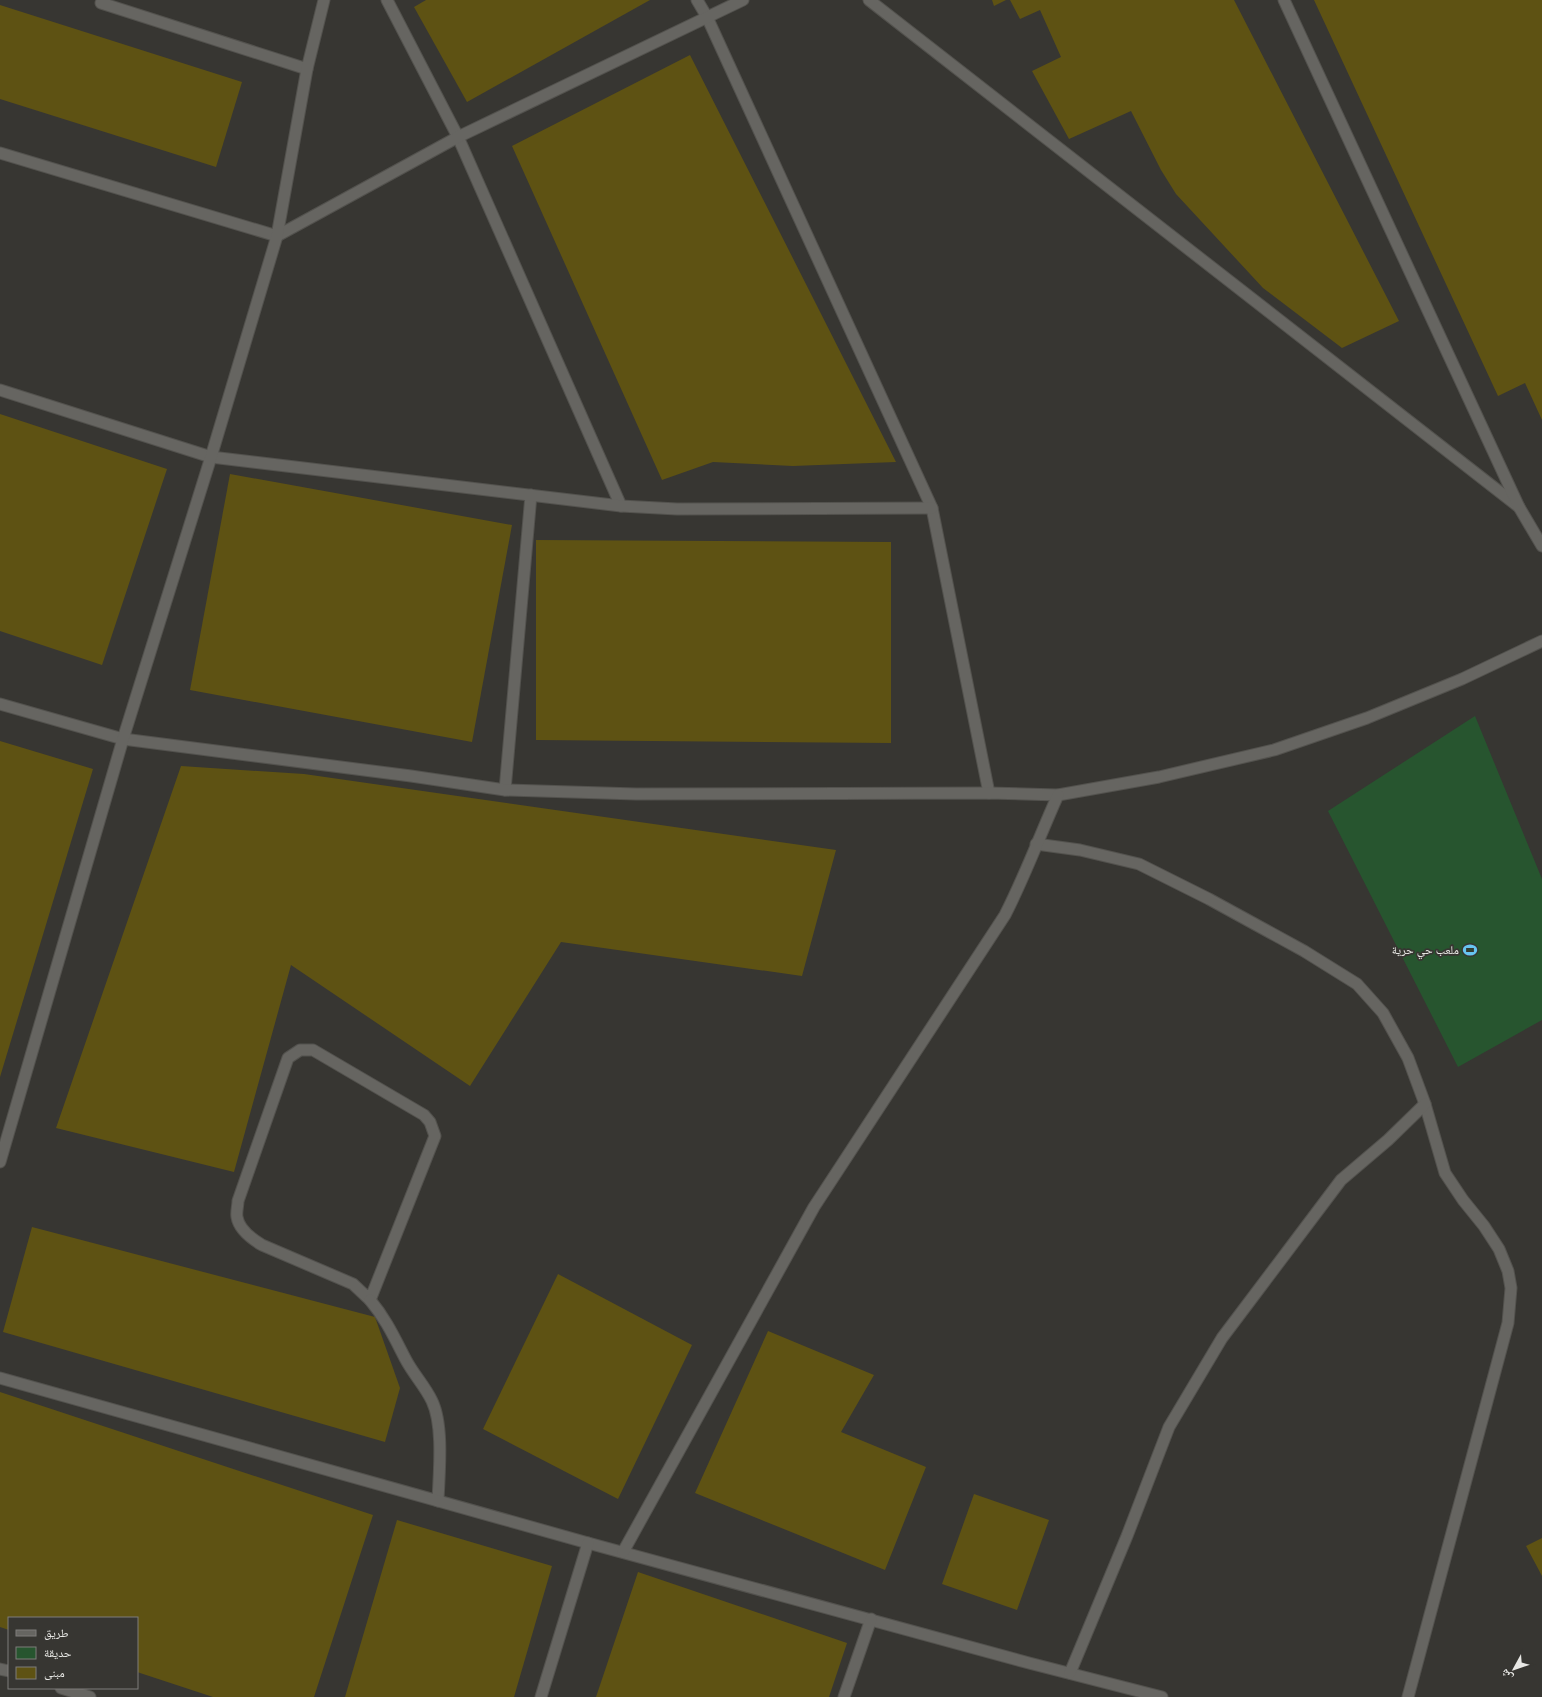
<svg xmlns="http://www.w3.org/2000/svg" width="1542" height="1697" font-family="'Varela Round','Noto Naskh Arabic',sans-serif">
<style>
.green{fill:#27552f}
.building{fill:#5e5213}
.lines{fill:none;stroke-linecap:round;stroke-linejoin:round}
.pedestrian-casing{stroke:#53524e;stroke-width:13}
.minor-casing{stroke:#53524e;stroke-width:13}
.pedestrian{stroke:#666561;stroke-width:11}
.minor{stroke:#666561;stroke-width:11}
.labels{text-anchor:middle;stroke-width:3.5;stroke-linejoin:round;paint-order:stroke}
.poi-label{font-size:12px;fill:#e8e8e5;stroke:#373632;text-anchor:end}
</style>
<rect width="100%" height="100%" fill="#373632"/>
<polygon class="green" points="1475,716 1542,879 1542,1020 1458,1067 1328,811"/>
<g class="building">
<polygon points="426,0 650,0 467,102 414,7"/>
<polygon points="992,0 1006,0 994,6"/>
<polygon points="1010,0 1234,0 1399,321 1342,348 1263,288 1176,194 1161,170 1131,111 1069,139 1032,71 1061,57 1040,10 1020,19"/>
<polygon points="1314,0 1542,0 1542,420 1525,383 1498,396"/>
<polygon points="0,5 242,82 216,167 0,99"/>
<polygon points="690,55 896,462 793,466 713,462 662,480 512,146"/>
<polygon points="0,414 167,469 102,665 0,631"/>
<polygon points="230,474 512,525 472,742 190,690"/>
<polygon points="536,540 891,542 891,743 536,740"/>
<polygon points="0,741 93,769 0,1077"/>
<polygon points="181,766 304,774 836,850 802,976 561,942 470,1086 291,965 234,1172 56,1128"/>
<polygon points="32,1227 375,1317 400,1388 385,1442 3,1332"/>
<polygon points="558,1274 692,1345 618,1499 483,1429"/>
<polygon points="768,1331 874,1375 841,1432 926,1467 885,1570 695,1493"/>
<polygon points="0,1392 373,1515 314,1697 213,1697 137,1672 137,1618 9,1618 9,1630 0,1627"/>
<polygon points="974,1494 1049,1520 1017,1610 942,1584"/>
<polygon points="397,1520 552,1566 514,1697 345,1697"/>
<polygon points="1542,1538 1542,1576 1526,1546"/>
<polygon points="638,1572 847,1643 829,1697 596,1697"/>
</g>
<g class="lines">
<defs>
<polyline id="pedestrian" points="505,790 531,495"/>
<g id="minor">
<polyline points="387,0 458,137 621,506"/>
<polyline points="697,0 707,17 932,508 989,793"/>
<polyline points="869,0 1519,507"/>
<polyline points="1284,0 1519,507 1542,546"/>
<polyline points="101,3 307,69"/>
<polyline points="0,153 277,236 458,137 743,0"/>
<polyline points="0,390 211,457 621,506 677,509 932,508"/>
<polyline points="0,704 123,739 411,776 505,790 636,794 989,793 1058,795 1159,777 1274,750 1367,718 1462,679 1542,641"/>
<polyline points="1036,844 1080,850 1139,864 1209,899 1304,951 1357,984 1383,1013 1408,1058 1425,1104 1445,1173 1463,1200 1484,1226 1499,1249 1508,1271 1511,1288 1508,1323 1408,1697"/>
<path d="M300,1050H313L424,1115L430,1122L435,1136L370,1300L353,1284L262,1245C252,1239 239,1230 237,1217C236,1212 238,1206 238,1201L288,1058Z"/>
<polyline points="0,1162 123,739 211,457 277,236 307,69 324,0"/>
<path d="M370,1300C386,1319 395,1339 406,1360C414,1375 425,1386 432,1401C444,1426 439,1474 438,1501"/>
<polyline points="0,1378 588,1543 1029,1663 1162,1697"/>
<path d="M623,1552L814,1207L1005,915C1025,876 1040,835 1058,795"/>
<polyline points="0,1669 9,1671"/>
<polyline points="1070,1673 1127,1536 1169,1427 1222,1338 1341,1180 1388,1140 1425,1104"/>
<polyline points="61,1688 90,1697"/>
<polyline points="541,1697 588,1543"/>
<polyline points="844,1697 871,1619"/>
</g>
</defs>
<use href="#pedestrian" class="pedestrian-casing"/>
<use href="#minor" class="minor-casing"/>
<use href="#pedestrian" class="pedestrian"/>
<use href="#minor" class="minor"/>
</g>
<defs>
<symbol id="stadium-bare" viewBox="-9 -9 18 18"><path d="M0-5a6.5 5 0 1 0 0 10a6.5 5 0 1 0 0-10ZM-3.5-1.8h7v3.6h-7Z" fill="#67c4f0" stroke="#373632" stroke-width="2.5" paint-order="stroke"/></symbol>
</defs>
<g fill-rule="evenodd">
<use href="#stadium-bare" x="1460" y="940" width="20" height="20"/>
</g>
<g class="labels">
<g class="poi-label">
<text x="1459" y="954">ملعب حي حرية</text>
</g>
</g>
<rect x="8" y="1617" width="130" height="72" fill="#373632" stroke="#7e7d7a"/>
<rect x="16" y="1630" width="20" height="6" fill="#666561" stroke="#7e7d7a"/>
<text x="44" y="1637" font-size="12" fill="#e8e8e5">طريق</text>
<rect x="16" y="1647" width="20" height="12" fill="#27552f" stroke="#7e7d7a"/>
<text x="44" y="1657" font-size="12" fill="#e8e8e5">حديقة</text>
<rect x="16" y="1667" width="20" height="12" fill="#5e5213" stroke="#7e7d7a"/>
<text x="44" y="1677" font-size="12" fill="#e8e8e5">مبنى</text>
<g transform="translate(1514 1669) rotate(230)" stroke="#373632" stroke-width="3" paint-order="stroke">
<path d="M0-3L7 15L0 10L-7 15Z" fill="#e8e8e5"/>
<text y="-6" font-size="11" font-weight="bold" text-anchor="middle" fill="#e8e8e5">ش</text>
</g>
</svg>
